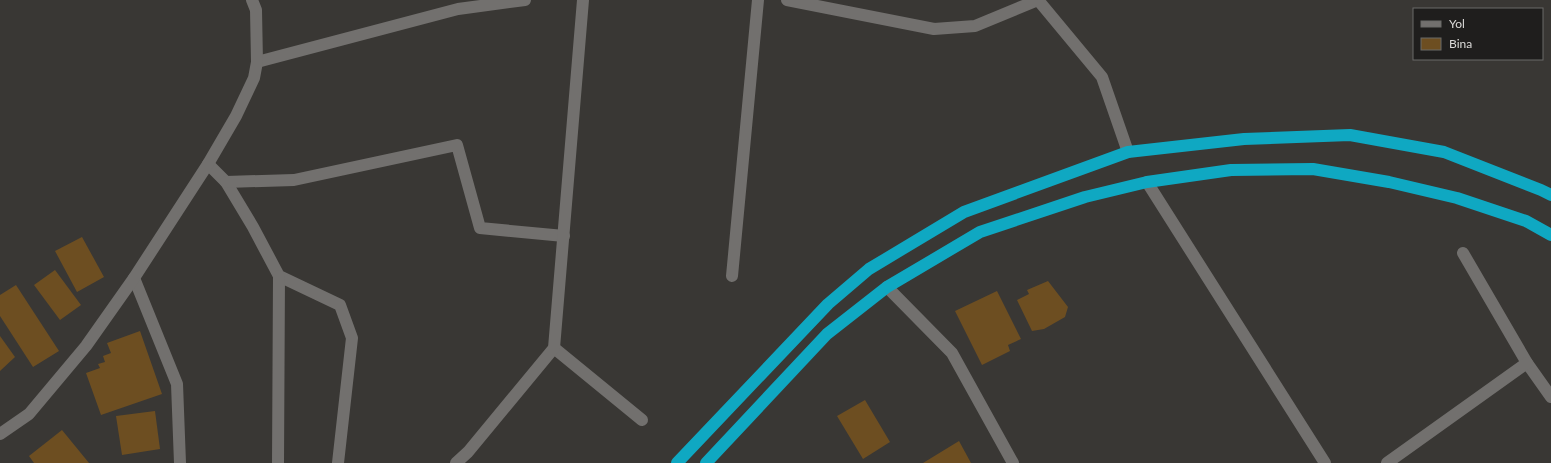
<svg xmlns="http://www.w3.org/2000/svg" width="1551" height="463" font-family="Lato,sans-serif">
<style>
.building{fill:#6d4e21}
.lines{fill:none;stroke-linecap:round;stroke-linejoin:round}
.minor{stroke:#72706e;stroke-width:12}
.highway{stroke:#0fa8c2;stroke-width:12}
</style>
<rect width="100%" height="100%" fill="#393734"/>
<g class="building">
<polygon points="82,237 104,277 77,292 55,251"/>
<polygon points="55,270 81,305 60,320 34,285"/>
<polygon points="1048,281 1068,307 1065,317 1044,329 1032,331 1017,300 1029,294 1027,290"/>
<polygon points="16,285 59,351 33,367 0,316 0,295"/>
<polygon points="997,291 1021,339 1008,345 1010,351 982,365 955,311"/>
<polygon points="140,331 162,394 101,415 86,373 100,368 98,364 105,362 103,356 111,353 107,343"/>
<polygon points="0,336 15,357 0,371"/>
<polygon points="865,400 890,442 863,459 837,416"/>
<polygon points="155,411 160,449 122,455 116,416"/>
<polygon points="62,430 89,463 34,463 29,456"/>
<polygon points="959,441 971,463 923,463"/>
</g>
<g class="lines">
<g class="minor">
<polyline points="787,0 934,29 975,26 1038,0 1102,77 1128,152"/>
<polyline points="257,62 458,9 525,0"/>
<polyline points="208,164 226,182 253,227 279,276 340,305 352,338 338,463"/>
<polyline points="226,182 294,180 457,145 480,228 564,236"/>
<polyline points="1147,182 1325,463"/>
<polyline points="1463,253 1527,363 1551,397"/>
<polyline points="732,276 758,0"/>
<polyline points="134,278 177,384 180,463"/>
<polyline points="887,287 952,353 1013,463"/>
<polyline points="554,348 642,420"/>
<polyline points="0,434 29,414 86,346 134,278 208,164 236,116 254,78 257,62 256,10 252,0"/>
<polyline points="278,463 279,276"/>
<polyline points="456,463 468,452 554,348 583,0"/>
<polyline points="1387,463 1527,363"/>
</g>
<g class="highway">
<polyline points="677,463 828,304 869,269 964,212 1128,152 1244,139 1350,135 1444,152 1541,190 1551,195"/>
<polyline points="706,463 827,334 887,287 980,232 1085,197 1147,182 1231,170 1313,169 1389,182 1457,198 1526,221 1551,235"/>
</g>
</g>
<rect x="1413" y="8" width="130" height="52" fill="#1f1e1d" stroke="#6b6a68"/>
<rect x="1421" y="21" width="20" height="6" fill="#72706e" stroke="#6b6a68"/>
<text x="1449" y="28" font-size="12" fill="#dcdbd9">Yol</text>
<rect x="1421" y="38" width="20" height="12" fill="#6d4e21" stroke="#6b6a68"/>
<text x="1449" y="48" font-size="12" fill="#dcdbd9">Bina</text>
</svg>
